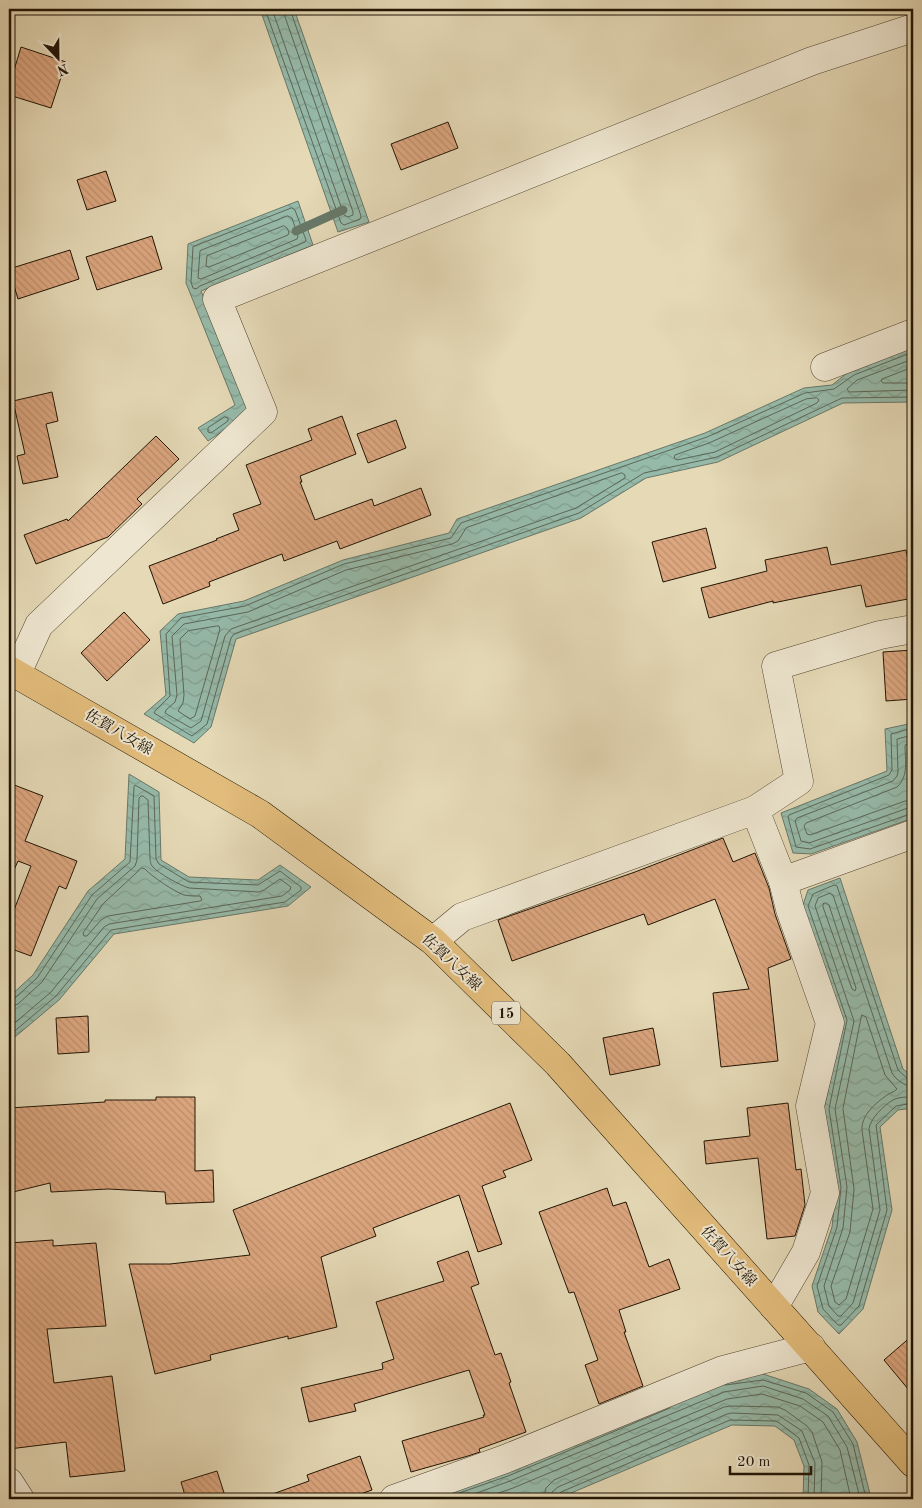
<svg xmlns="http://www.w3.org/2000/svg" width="922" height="1508" font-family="'Old Standard TT','Noto Serif JP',serif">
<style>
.water{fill:url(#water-waves);stroke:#677868}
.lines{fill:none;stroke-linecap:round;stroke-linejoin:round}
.shore{stroke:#5b6757;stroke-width:1}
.stream{stroke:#677868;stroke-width:9}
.building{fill:url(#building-back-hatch);stroke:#201404}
.street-casing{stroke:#514530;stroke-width:29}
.primary-casing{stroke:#201404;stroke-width:29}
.street{stroke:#eee6d0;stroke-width:28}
.primary{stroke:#e2bc7b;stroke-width:28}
.labels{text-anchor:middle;stroke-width:4;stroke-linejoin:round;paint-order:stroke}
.shield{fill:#eee6d0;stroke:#5e5341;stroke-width:1}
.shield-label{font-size:14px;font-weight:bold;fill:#201404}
.street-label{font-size:15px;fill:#201404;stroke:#eee6d0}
</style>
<defs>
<pattern id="water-waves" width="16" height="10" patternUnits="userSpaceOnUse" patternTransform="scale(1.25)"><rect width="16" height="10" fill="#96baaa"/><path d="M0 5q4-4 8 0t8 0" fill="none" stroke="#819f91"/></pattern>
<pattern id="building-back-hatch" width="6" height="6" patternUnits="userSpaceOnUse" patternTransform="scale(1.25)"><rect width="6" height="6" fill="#dca67f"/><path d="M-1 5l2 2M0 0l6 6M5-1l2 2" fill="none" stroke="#bc8e6c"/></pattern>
</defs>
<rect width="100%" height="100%" fill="#e5d9b6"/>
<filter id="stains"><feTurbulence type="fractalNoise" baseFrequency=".004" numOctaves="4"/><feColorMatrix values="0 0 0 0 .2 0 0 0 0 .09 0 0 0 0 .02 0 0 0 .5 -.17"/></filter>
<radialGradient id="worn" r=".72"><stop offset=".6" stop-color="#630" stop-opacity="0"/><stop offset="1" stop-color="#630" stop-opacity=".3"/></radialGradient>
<g class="water">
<polygon points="260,9 294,9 369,222 338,232"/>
<polygon points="298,201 313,245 201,291 246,400 248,414 208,441 198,428 235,405 186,283 188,244"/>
<polygon points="913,347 913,402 843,403 718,462 646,478 581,518 236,639 211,727 194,743 144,714 166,695 160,631 178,614 244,601 343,560 449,533 457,519 705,433 804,388 832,385 851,370"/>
<polygon points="913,723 913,818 811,854 793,853 781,813 887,771 885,729"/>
<polygon points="129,774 159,792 161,860 189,877 258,880 280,865 311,887 288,906 114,934 59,1000 9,1042 9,997 33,975 88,891 125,859"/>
<polygon points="840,878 903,1069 913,1077 913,1108 898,1110 880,1127 892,1210 863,1309 839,1334 818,1312 812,1286 832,1227 836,1187 824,1109 843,1021 803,905 808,890"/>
<polygon points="763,1374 809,1389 837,1409 857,1442 870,1494 870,1499 803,1499 804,1466 794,1440 775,1426 732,1425 557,1499 427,1499 722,1381"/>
</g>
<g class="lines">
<g class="shore">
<polyline points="265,9 341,223 344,225 360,219 361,216 290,9"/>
<polyline points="272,9 344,215 348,217 353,215 353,212 284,14 283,9"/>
<polygon points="292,208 295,210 306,240 305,242 200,286 196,289 193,288 191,282 193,247"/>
<polygon points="288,216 292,218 298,236 297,239 201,279 198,278 200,251"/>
<polygon points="284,226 287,228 289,232 288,235 209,267 206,266 207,256"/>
<polyline points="913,352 854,375 834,389 805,393 707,437 461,523 451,538 344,564 245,606 181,618 166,634 170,696 155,711 154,713 192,736 207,724 231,638 234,634 579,513 644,473 717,457 842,398 913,397"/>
<polyline points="913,359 857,380 847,389 849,392 913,390"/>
<polyline points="913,367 882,379 881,381 883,383 913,383"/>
<polygon points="817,398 819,400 817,403 715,452 677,460 674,458 675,455 709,443 806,399"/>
<polygon points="225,417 228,418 228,421 211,433 208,432 208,428"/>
<polygon points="622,473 625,475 625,478 576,508 231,629 225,636 201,721 191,728 165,713 166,710 175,702 177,695 172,636 184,624 248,612 346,570 452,544 458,541 466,528"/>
<polygon points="217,626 219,626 220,629 195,716 190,719 178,711 183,703 184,695 180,639 188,631"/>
<polyline points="913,728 891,734 892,770 889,775 789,815 788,817 796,847 810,849 913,813"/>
<polyline points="913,735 897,739 898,772 897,776 893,781 797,818 795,821 801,841 809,843 908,808 913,807"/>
<path d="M913,742L905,745C905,760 909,776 897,787L806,823L804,826L807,834L810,835L905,801L913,800"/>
<path d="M142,868L145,869C151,876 175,892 184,895C189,896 195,896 200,896L202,900L200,901L108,916L101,920L87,936H84L83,933L103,904Z"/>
<polygon points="826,903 829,905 856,988 855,991 852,989 823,907 823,904"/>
<polyline points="9,1000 14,999 37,978 92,895 130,862 134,787 135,785 154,796 156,859 159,864 189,882 258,885 280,871 301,887 301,890 285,902 111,930 56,996 9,1036"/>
<path d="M9,1007L18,1004L42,982L97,899L135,866L137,860L139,798L141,796H143L148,800L150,859C151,863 150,864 153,867C158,873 181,886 189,888L259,892L264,890L280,879L291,887L290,890L282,896L109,924L104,927L51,992L9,1028"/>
<path d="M862,1015L866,1017L885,1075L897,1089C894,1092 890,1093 887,1095C876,1103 861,1115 862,1130L873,1209L846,1299L839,1305L835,1302L831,1286L850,1232L854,1189L843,1109Z"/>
<polyline points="913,1080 908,1079 898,1070 837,886 834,885 813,894 808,906 847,1020 829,1109 841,1187 837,1227 817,1286 823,1309 838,1325 841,1325 859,1306 887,1210 876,1125 896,1106 913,1103"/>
<path d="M913,1087C905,1086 896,1080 892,1073L833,895L830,893L818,898L815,906L854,1021L835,1109L847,1187L843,1228L824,1286L829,1306L838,1316H841L853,1303L880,1210L869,1129C870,1119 884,1105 893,1100C898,1097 907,1097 913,1097"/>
<polyline points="725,1385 763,1380 806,1393 833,1412 853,1444 865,1494 865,1499"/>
<polyline points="442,1499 508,1476 670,1408"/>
<polyline points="460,1499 510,1481 724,1392 763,1386 803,1399 828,1416 847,1447 859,1494 859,1499"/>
<polyline points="482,1499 513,1488 727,1399 762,1394 800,1406 823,1422 840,1450 851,1499"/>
<polyline points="543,1499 546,1488 554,1480 724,1407 731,1406 778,1407 785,1410 807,1426 812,1432 822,1462 821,1499"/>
<polyline points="551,1499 552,1492 558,1487 727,1414 732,1413 778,1415 802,1431 815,1463 814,1499"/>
<polyline points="557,1499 558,1495 561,1492 730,1420 775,1421 778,1422 799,1438 809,1465 808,1499"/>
</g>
<polyline class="stream" points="296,231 343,210"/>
</g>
<g class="building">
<polygon points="21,47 66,62 51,108 9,95 9,87"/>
<polygon points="448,122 458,148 401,170 391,144"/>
<polygon points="106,171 116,201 87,210 77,180"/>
<polygon points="152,236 162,269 97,290 86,257"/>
<polygon points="70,250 79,279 18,299 9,269"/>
<polygon points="52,392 58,421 46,424 58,477 23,484 17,456 25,454 13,401"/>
<polygon points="342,416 356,454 300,476 302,482 300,482 315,520 372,499 374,506 421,488 431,515 340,549 337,541 284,561 282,554 209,582 210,586 163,604 149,566 217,540 216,539 239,530 233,514 261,504 246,465 312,440 308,429"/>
<polygon points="396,420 406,448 368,463 357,434"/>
<polygon points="156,436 179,459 137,499 142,504 108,537 36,564 24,535 67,519 68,521"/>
<polygon points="706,528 716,568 663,582 652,542"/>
<polygon points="827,547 831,565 906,550 913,584 913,598 866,607 861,585 773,603 773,601 709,618 701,588 767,571 765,560"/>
<polygon points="124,612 150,640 107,681 81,653"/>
<polygon points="913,650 913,699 886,701 883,652"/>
<polygon points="9,783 43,796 25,841 77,861 66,889 59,886 31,956 9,948 9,923 31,866 18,861 10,879 9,879"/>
<polygon points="723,838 733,862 755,853 769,888 775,914 791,959 768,968 778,1061 721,1067 713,993 749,989 715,899 648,925 644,914 512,961 498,920 635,872"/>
<polygon points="88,1016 89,1052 58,1054 56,1018"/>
<polygon points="653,1028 660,1065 610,1075 603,1038"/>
<polygon points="156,1097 195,1097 195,1171 213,1170 214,1202 166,1204 165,1192 108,1189 51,1192 50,1183 9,1193 9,1108 105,1102 105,1100 156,1100"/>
<polygon points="510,1103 532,1160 503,1171 506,1177 482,1186 502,1244 478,1252 459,1195 373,1228 376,1236 321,1257 337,1327 288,1339 288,1336 210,1355 211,1360 155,1374 129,1264 170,1264 250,1255 233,1210"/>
<polygon points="788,1103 796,1170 801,1169 805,1205 795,1236 767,1239 758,1158 706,1164 704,1141 750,1136 747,1108"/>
<polygon points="607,1188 613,1206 626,1202 649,1267 669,1259 680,1289 619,1310 626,1332 624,1332 643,1386 599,1404 585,1365 598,1360 574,1292 569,1293 539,1212"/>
<polygon points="53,1240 53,1246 96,1243 106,1326 47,1329 54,1383 112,1376 125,1471 70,1477 66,1442 9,1449 9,1243"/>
<polygon points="468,1251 479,1284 471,1287 495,1355 501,1353 511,1382 509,1383 526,1432 479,1449 480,1452 468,1456 411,1472 402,1441 484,1417 483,1415 485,1415 469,1370 354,1404 356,1411 309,1422 301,1388 383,1369 382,1363 394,1359 376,1302 444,1281 437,1262"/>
<polygon points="913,1335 913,1395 884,1360"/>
<polygon points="360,1456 372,1490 346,1499 268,1499 267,1496 309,1481 307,1475"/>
<polygon points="217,1471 226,1499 186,1499 181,1482"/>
</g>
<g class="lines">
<defs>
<g id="street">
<polyline points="825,367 913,333"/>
<polyline points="17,673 39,625 263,412 217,299 812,61 913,28"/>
<polyline points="755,810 799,781 776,666 880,635 913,629"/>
<polyline points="433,941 462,917 755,810 783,881 913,834"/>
<polyline points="774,1307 806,1252 825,1193 810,1106 830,1023 790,909 783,881"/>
<polyline points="9,1482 20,1499"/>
<polyline points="394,1499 505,1459 723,1370 811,1347"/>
</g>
<polyline id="primary" points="9,670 260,814 433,941 558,1064 913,1463"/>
</defs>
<use href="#street" class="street-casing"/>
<use href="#primary" class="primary-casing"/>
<use href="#street" class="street"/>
<use href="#primary" class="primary"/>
</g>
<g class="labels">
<rect class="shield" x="492" y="1001.5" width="28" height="23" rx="4"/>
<g class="shield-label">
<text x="506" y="1018">15</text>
</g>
<g class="street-label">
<text transform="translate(119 732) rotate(30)" y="5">佐賀八女線</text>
<text transform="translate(452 962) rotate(43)" y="5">佐賀八女線</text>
<text transform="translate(729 1256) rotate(48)" y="5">佐賀八女線</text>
</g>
</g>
<rect width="922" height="1508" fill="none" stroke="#e5d9b6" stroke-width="30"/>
<rect x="10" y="10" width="902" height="1488" fill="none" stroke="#201404" stroke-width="2.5"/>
<rect x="15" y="15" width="892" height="1478" fill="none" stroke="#201404"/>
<g transform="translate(58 58) rotate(158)" stroke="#eee6d0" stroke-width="4" paint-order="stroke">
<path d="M0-4L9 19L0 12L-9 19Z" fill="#201404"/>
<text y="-8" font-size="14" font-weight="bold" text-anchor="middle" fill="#201404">N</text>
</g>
<path d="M730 1466v8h81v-8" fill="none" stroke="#201404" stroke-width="2.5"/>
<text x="737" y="1466" font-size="15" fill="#201404" stroke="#eee6d0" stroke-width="4" paint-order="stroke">20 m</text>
<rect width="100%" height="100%" filter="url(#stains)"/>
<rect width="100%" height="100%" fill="url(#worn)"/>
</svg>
